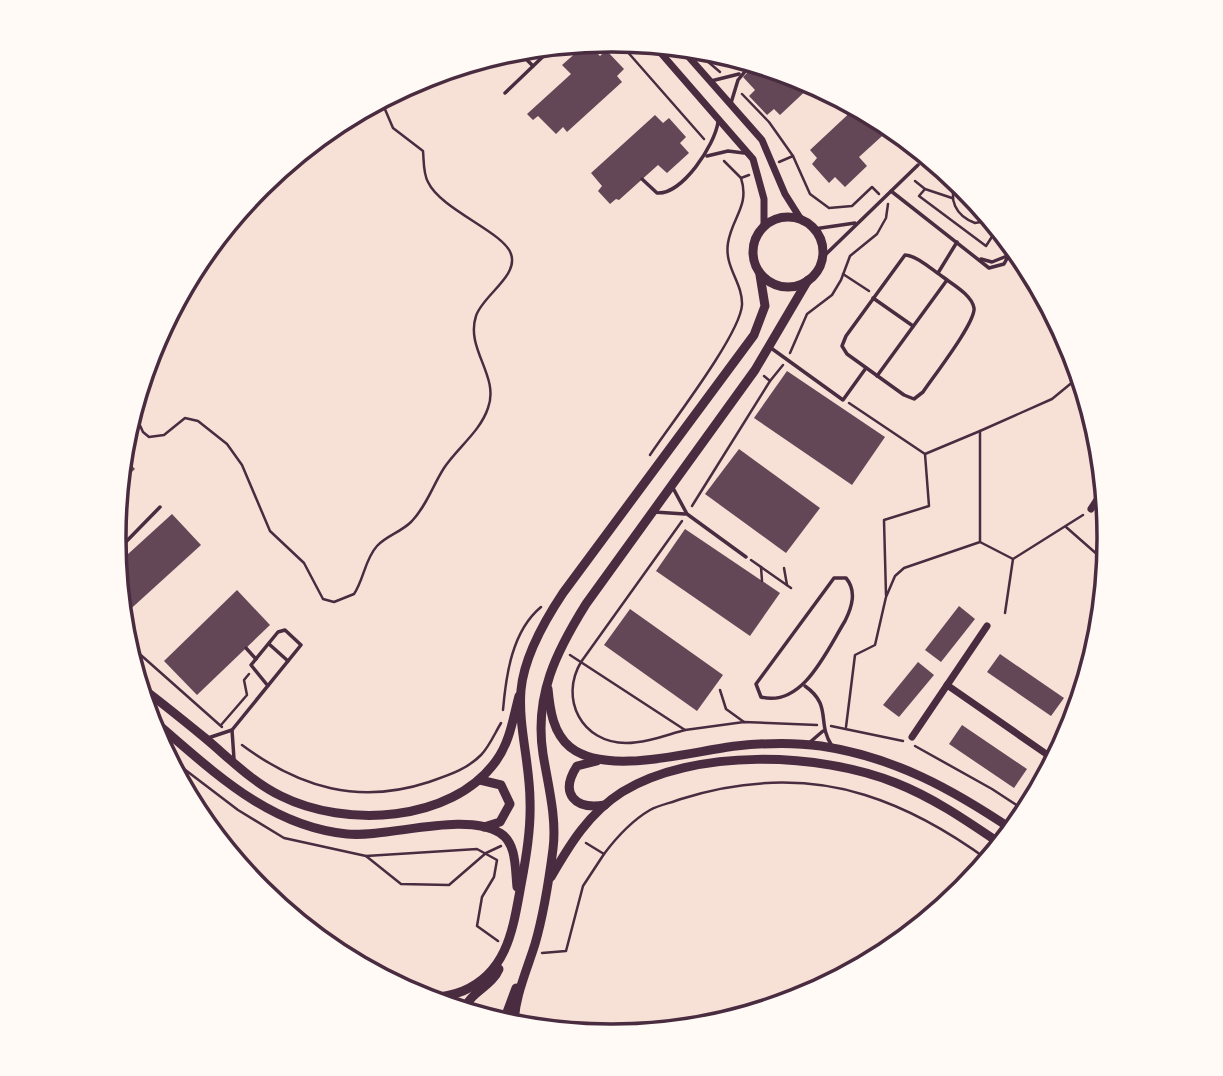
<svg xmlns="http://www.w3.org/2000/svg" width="1223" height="1076" font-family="Helvetica,sans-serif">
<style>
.building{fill:#644757}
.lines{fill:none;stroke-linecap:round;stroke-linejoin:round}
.path{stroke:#4a2c40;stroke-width:2.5}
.service{stroke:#4a2c40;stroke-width:3.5}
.minor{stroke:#4a2c40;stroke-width:7}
.tertiary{stroke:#4a2c40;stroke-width:9}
.rim{fill:none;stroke:#4a2c40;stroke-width:3.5}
</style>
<rect width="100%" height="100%" fill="#f7e1d7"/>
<g class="building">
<polygon points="587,43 600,56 606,50 624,69 617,76 622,82 567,132 563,127 556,134 538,116 533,120 527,114 571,74 562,65"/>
<polygon points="699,49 709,50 730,56 723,62 714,52 708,58"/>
<polygon points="756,64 802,78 813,84 780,115 774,109 767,115 749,96 755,90 743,77"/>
<polygon points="856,107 892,127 859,157 867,166 845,187 835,177 829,183 812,164 817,158 810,150"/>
<polygon points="655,115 663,123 669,118 686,137 680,143 689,153 667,173 658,165 619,200 616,199 610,204 598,191 602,186 591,173"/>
<polygon points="787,371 885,437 852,485 754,418"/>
<polygon points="739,449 820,508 786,553 705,494"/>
<polygon points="122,455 135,469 119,484"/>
<polygon points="172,514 201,545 124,615 121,611 116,565"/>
<polygon points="685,529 780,593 750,636 656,571"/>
<polygon points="237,590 270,625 197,695 164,661"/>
<polygon points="959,606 975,619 941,662 925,650"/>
<polygon points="630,609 723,675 697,711 604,645"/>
<polygon points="1000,654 1064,698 1051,716 987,672"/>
<polygon points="918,662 934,675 899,717 883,705"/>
<polygon points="1075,710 1077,711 1070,732 1063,727"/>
<polygon points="962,725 1027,769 1014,788 949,744"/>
<polygon points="1035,780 1041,784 1031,804 1022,798"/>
</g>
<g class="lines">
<g class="path">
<polyline points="618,41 704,139"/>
<polyline points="706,60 720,72"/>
<polyline points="742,94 769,122 793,156"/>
<polyline points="724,161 741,178"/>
<polyline points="779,162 793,156 810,194 829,208 852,206 872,187 879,194"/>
<path d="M957,180C947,199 956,216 975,223L992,220"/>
<polyline points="915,181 925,189 952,198"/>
<polyline points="925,189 919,196 986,246 995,232 982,223"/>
<polyline points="843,274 869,291"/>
<polyline points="790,353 807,314 832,295 841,280 850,256 877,234 886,218 888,204"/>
<polyline points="764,376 770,381 783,365"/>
<polyline points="849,403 925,454 980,431"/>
<path d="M133,410L143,432L149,437L164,435L185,418L198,421L227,444L242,465L270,531L304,563L323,599L334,602L354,594C364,579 365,559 377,546C386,536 401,532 411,522C426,507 433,485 444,468C457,448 480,432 488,408C500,376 465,349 476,316C482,296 519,276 511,254C504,232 441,210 428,182C423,173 424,161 423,151L393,128L381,100"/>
<path d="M650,455C670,425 740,335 742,305C743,283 724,267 728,243C732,217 750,206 741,178L749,175"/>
<polyline points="692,506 770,381"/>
<path d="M682,521L581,662C559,699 582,743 626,743C646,743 666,735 685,730"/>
<polyline points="1066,527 1107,563"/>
<polyline points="980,542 1013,559"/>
<polyline points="751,560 791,588"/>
<polyline points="761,567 762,581"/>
<polyline points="784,568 787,585"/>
<polyline points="886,595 884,520 929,506 925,454"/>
<polyline points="1005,613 1013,559 1083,515"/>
<polyline points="125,641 222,727"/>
<polyline points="570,655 685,730 744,722 817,725"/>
<polyline points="720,690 726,709 744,722"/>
<path d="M503,710C506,675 512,631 541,607"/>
<polyline points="221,725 247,695 244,680 249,674"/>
<polyline points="831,726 903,741"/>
<polyline points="846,727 855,655 875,645 886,597 895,576 904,568 980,542 980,431 1052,399 1080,376"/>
<path d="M242,745C300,788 359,805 429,782C449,775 466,770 481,755C489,747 495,733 501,723"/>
<polyline points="915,746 992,789 1027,812"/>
<polyline points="167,756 238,810 284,838 366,856 477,849 497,860 494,877 482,897 477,926 498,941"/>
<path d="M586,843L604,854C616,838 633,820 650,810C659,805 671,803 681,799C740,780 805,776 865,795C910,809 951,833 988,860"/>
<polyline points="366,856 401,884 449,885 486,853 501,846"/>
<polyline points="542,953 566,951 583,886 604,854"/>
</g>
<g class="service">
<polyline points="517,50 533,66"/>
<polyline points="711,81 739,74"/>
<polyline points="505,93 554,46"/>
<polyline points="731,103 738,80 752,63"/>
<polyline points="707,156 728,151 744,153"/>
<path d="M642,179L657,193C682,195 715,145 718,122"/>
<polyline points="891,191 989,268 1004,264 1013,247"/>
<polyline points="814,229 855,223"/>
<path d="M905,255C918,256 932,270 943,277C952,284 972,295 974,308C976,322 933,377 923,392L914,399L904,395L847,354L842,346L846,336Z"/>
<polyline points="822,258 918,165"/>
<polyline points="981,259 992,262 1007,256"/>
<polyline points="938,273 957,242"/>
<polyline points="873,298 913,326"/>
<polyline points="771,348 843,400 866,368"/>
<polyline points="877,376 947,280"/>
<polyline points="673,488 687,514 746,557"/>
<polyline points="654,512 685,514"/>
<polyline points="114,537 121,547"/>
<polyline points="115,553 160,507"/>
<path d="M834,578H846C857,591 852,607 845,621C827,650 803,708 761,697L756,684Z"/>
<polyline points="269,644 288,661"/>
<polyline points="246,648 256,659"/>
<path d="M805,686C833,706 816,722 832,746"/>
<polyline points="232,730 234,759"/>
<polyline points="208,738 232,730 301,645 285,630 278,632 251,665 268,686"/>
<polyline points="809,743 823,731"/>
</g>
<g class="minor">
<polyline points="653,44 753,159 764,199 764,227"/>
<polyline points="680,47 762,140 785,194 802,221"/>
<polyline points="1091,509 1104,489"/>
<polyline points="947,685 1055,760"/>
<polyline points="912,737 987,626"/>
</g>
<g class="tertiary">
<circle cx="788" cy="252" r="35"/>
<path d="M138,685C161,702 183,720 205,738C229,758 252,782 281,796C345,828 451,823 496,761C510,742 513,718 519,696"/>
<path d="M548,689C550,710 553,733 570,747C607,777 692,751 736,746C764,743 793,742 821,746C894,757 952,789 1013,830"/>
<path d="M148,716C208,766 265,826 347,834C388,838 465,811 500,833C517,843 515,870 517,887"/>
<path d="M597,761L577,766C559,794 575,810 605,805"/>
<polyline points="480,780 501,785 510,804 500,822 484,827"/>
<path d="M551,877C570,844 589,813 622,792C694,748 819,752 896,783C934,798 967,821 1001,844"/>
<path d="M416,995C432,999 448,997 463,991C508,972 513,928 521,885C526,858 531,829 530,801C530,764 518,726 521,690C524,656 545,620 563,593L754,335L765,306L760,275"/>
<path d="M464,1011C469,992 492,987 499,969"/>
<polyline points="503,1023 516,988"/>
<path d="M514,1026C514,998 527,970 535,944C544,913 549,880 553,849C557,818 548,785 543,754C534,696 556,652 586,604L755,370L808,280"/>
</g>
</g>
<path d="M0 0H1223V1076H0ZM611 52H612A485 485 0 0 1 1097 537V539A485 485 0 0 1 612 1024H611A485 485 0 0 1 126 539V537A485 485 0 0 1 611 52Z" fill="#fffaf5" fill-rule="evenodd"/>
<path class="rim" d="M611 52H612A485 485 0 0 1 1097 537V539A485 485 0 0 1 612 1024H611A485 485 0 0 1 126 539V537A485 485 0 0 1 611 52Z"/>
</svg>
